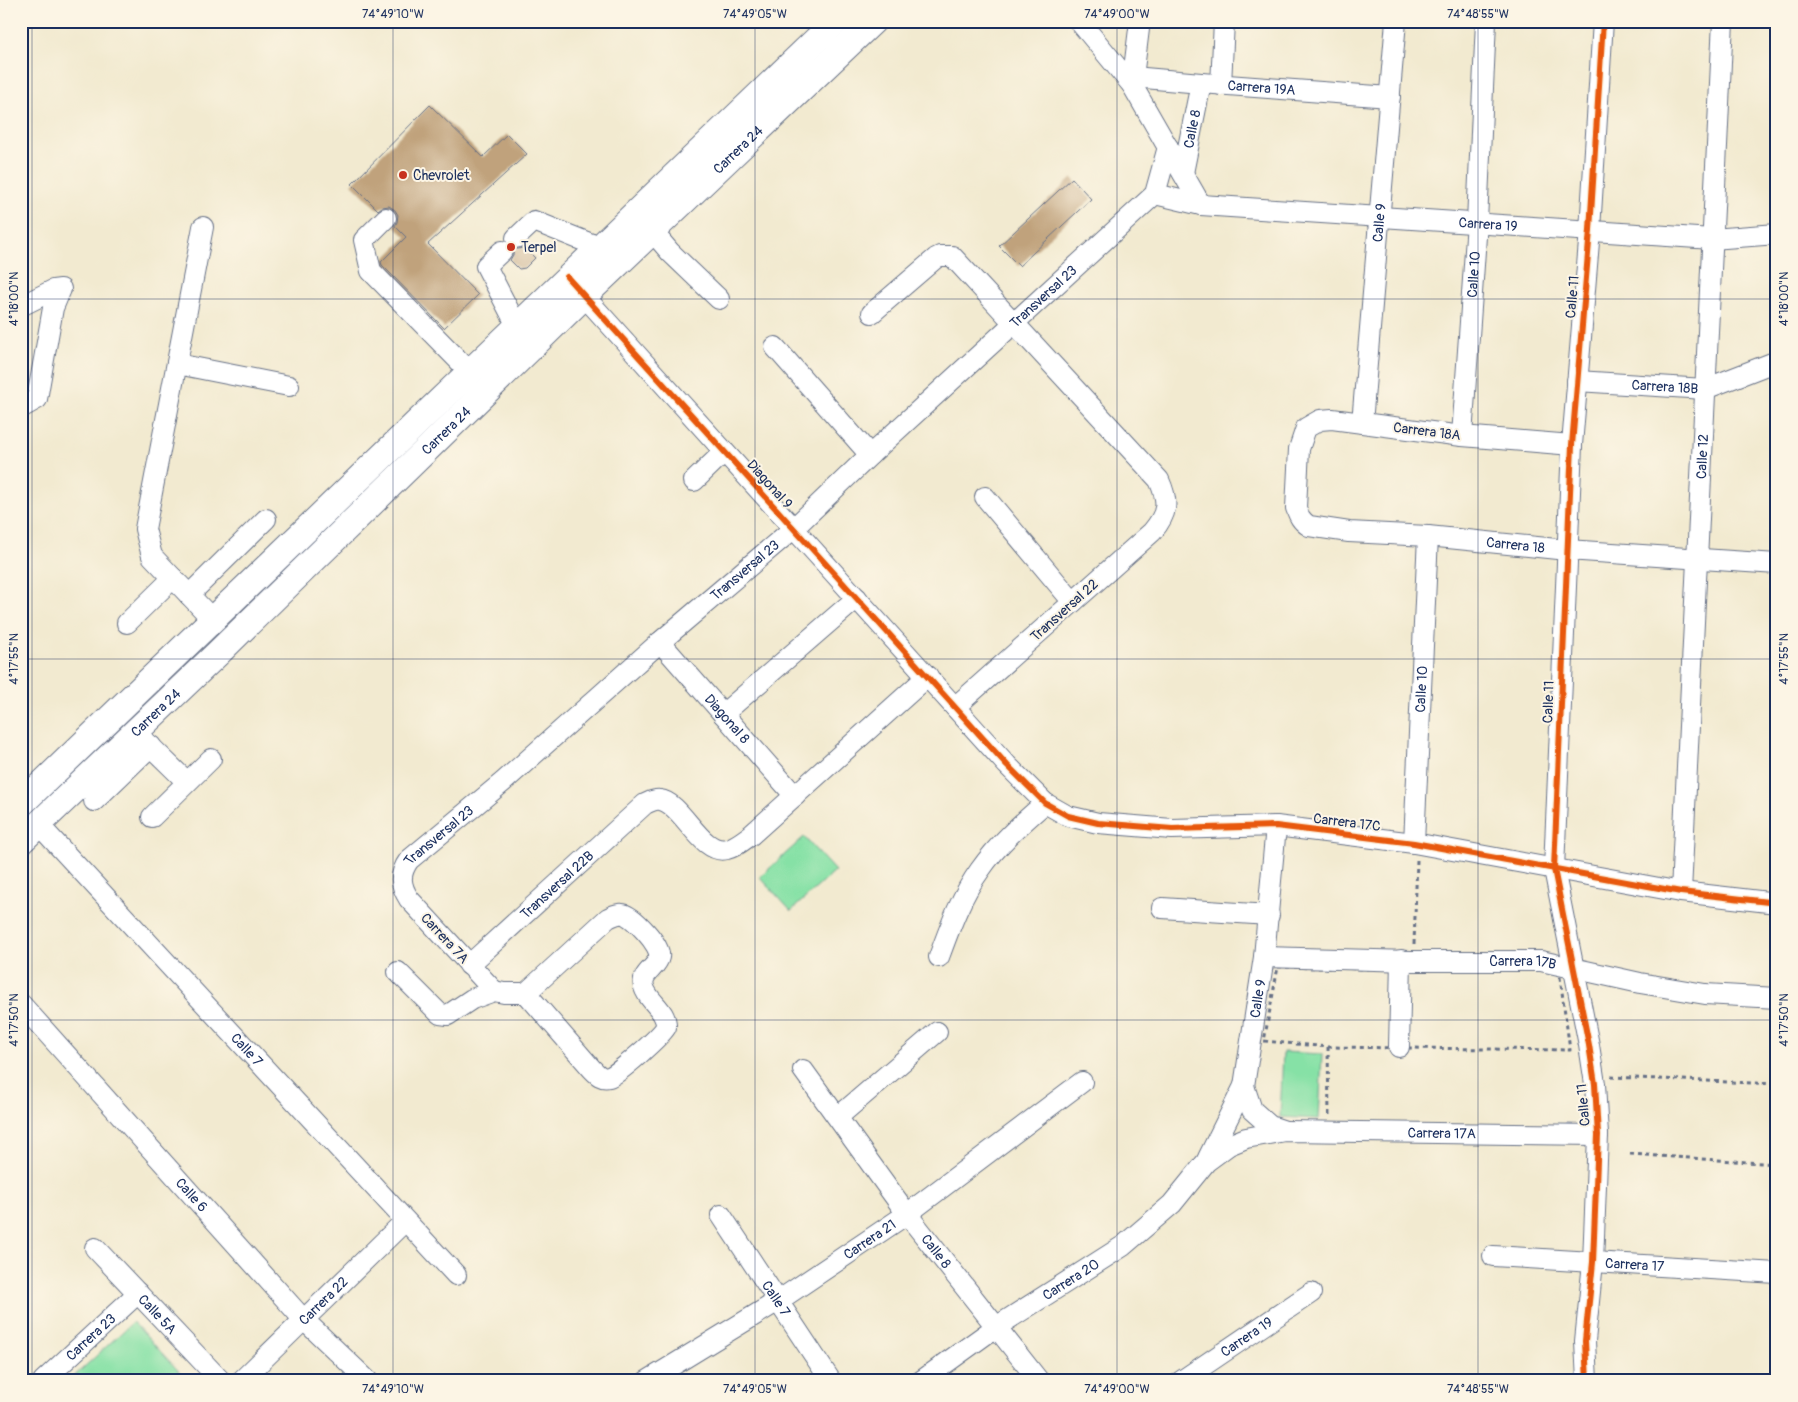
<svg xmlns="http://www.w3.org/2000/svg" width="1798" height="1402" font-family="Pangolin,sans-serif">
<style>
.green{fill:#86e1a6;stroke:#508882}
.building{fill:#c0a27b}
.lines{fill:none;stroke-linecap:round;stroke-linejoin:round}
.minor-casing{stroke:#667086;stroke-width:22}
.major-casing{stroke:#667086;stroke-width:28}
.path{stroke:#667086;stroke-width:3;stroke-dasharray:4 4;stroke-linecap:butt}
.minor{stroke:#fff;stroke-width:20}
.major{stroke:#fff;stroke-width:26}
.cycleway-casing{stroke:#fcf5e5;stroke-width:9}
.cycleway{stroke:#e8590c;stroke-width:6}
.ticks{fill:none;stroke:#1b2f5e;stroke-width:1;stroke-opacity:0.45}
.poi-dot{fill:#c8321e;stroke:#fcf5e5;stroke-width:2}
.labels{text-anchor:middle;stroke-width:4;stroke-linejoin:round;paint-order:stroke}
.street-label{font-size:14px;fill:#1b2f5e;stroke:#fcf5e5}
.poi-label{font-size:14px;fill:#1b2f5e;stroke:#fcf5e5;text-anchor:start}
.neatline{fill:none;stroke:#1b2f5e;stroke-width:2}
.ticks-label{font-size:12px;text-anchor:middle;fill:#1b2f5e}
</style>
<rect width="100%" height="100%" fill="#fcf5e5"/>
<filter id="ink" filterUnits="userSpaceOnUse"><feTurbulence type="fractalNoise" baseFrequency=".02" numOctaves="2"/><feDisplacementMap in="SourceGraphic" scale="10" xChannelSelector="R" yChannelSelector="G"/><feConvolveMatrix kernelMatrix="1 2 1 2 8 2 1 2 1" color-interpolation-filters="sRGB"/></filter>
<filter id="wash" filterUnits="userSpaceOnUse"><feTurbulence type="fractalNoise" baseFrequency=".0096" numOctaves="4" result="noise"/><feDisplacementMap in="SourceGraphic" scale="20" xChannelSelector="R" yChannelSelector="G"/><feGaussianBlur stdDeviation="1.12" result="paint"/><feColorMatrix in="noise" values="0 0 0 0 0 0 0 0 0 0 0 0 0 0 0 0 0 1.4 0 .05"/><feComposite in="paint" operator="in"/></filter>
<g filter="url(#wash)">
<rect width="100%" height="100%" fill="#f2ead0"/>
<g class="green">
<polygon points="804,837 835,871 791,911 760,877"/>
<polygon points="1283,1052 1322,1054 1319,1119 1280,1117"/>
<polygon points="133,1322 188,1381 69,1381"/>
</g>
<g id="blocks">
<g class="building">
<polygon points="430,105 483,157 507,134 527,154 428,244 478,295 444,328 382,265 381,262 406,237 395,226 397,222 398,215 395,210 389,206 382,207 378,210 352,184"/>
<polygon points="1072,178 1091,199 1019,266 999,246"/>
<polygon points="524,247 535,258 525,268 519,269 510,260 513,255 514,249 519,249"/>
</g>
</g>
</g>
<g filter="url(#ink)">
<use href="#blocks" fill-opacity="0" stroke="#667086" stroke-width="1"/>
<g class="lines">
<defs>
<g id="minor">
<polyline points="1079,21 1132,85 1201,205"/>
<path id="s1" d="M1133,77L1201,83L1390,97"/>
<polyline points="1132,85 1140,21"/>
<polyline points="1221,85 1224,21"/>
<path id="s2" d="M1183,173L1201,83"/>
<path id="s3" d="M1155,194L1201,205L1712,239L1777,234"/>
<polyline points="386,218 364,240 371,271 470,372"/>
<polyline points="203,227 145,529 152,556 213,620"/>
<polyline points="652,231 670,252 719,299"/>
<polyline points="516,238 534,221 599,247"/>
<polyline points="502,251 486,266 517,326"/>
<polyline points="575,286 1007,765 1045,803 1068,816 1098,823 1172,829 1276,826 1414,843 1681,892 1777,903"/>
<polyline points="21,306 53,290 61,289 53,308 37,399 21,408"/>
<path d="M872,313L936,258L940,256H952L1159,480C1169,502 1168,513 1152,532L955,707"/>
<polyline points="775,347 870,455"/>
<polyline points="177,364 289,386"/>
<path id="s4" d="M1577,381L1705,389L1777,361"/>
<path id="s5" d="M1362,423L1396,21"/>
<path id="s6" d="M1462,436L1477,222L1486,21"/>
<path id="s7" d="M1572,445L1462,436L1332,419L1320,420L1306,428L1299,449L1296,508C1299,516 1301,521 1309,526L1349,532L1428,536L1567,550L1777,564"/>
<polyline points="694,481 724,452"/>
<polyline points="985,497 1073,602"/>
<polyline points="189,595 266,519"/>
<polyline points="127,623 173,578"/>
<path id="s8" d="M660,642L795,796"/>
<polyline points="723,714 857,598"/>
<polyline points="142,738 187,782"/>
<polyline points="94,801 151,746"/>
<polyline points="152,817 211,759"/>
<path id="s9" d="M39,825L456,1275"/>
<path id="s10" d="M1414,843L1428,536"/>
<path id="s11" d="M1681,892L1723,21"/>
<polyline points="1162,908 1269,915"/>
<path d="M939,957C950,927 961,896 980,870C998,844 1021,824 1045,803"/>
<path id="s12" d="M1264,957L1411,961H1541L1640,983L1705,994L1777,998"/>
<path id="s13" d="M469,965L645,804C650,802 654,799 660,800C682,802 701,856 727,849C736,847 744,840 751,835L928,676"/>
<path d="M398,972L440,1014L448,1015L472,999L494,991L504,993H526L592,1069C597,1074 601,1079 609,1077C617,1075 661,1036 666,1027C667,1010 648,1002 644,987C640,973 657,968 659,957C662,946 633,916 623,914C617,913 613,916 608,918L526,993"/>
<path id="s14" d="M494,991L409,899C400,885 399,874 409,860L503,782L660,642L793,529L870,455L1155,194L1168,147"/>
<path id="s15" d="M21,1004L303,1319L368,1381"/>
<polyline points="1399,1047 1401,960"/>
<path id="s16" d="M803,1070L907,1214L1039,1381"/>
<polyline points="1244,1086 1252,1110 1270,1126 1285,1131"/>
<polyline points="838,1117 937,1032"/>
<path id="s17" d="M1208,1158L1244,1086L1264,957L1276,826"/>
<path id="s18" d="M721,1215L831,1381"/>
<path id="s19" d="M95,1248L221,1381"/>
<path id="s20" d="M1493,1256L1777,1273"/>
<path id="s21" d="M43,1381L138,1293"/>
<path id="s22" d="M241,1381L405,1221"/>
<path id="s23" d="M647,1381L778,1301L907,1214L1082,1082"/>
<path id="s24" d="M921,1381L996,1327L1123,1246L1172,1204L1206,1162L1229,1145L1246,1138L1285,1131L1598,1135"/>
<path id="s25" d="M1181,1381L1311,1293"/>
<polyline points="1587,1381 1585,1341 1593,1262 1598,1135 1595,1084 1589,1045 1554,869 1572,445 1590,230 1603,21"/>
</g>
<g id="major">
<path d="M21,804C293,543 563,281 836,21"/>
<path id="s26" d="M21,841L217,654L583,297L873,21"/>
</g>
</defs>
<use href="#minor" class="minor-casing"/>
<use href="#major" class="major-casing"/>
<g class="path">
<polyline points="1414,944 1417,860"/>
<polygon points="1278,967 1411,970 1559,970 1570,1050 1328,1047 1264,1041"/>
<polyline points="1328,1047 1329,1116"/>
<polyline points="1611,1077 1777,1084"/>
<polyline points="1630,1154 1777,1164"/>
</g>
<use href="#minor" class="minor"/>
<use href="#major" class="major"/>
<defs>
<g id="cycleway">
<polyline points="567,277 1007,765 1045,803 1068,816 1098,823 1172,829 1276,826 1414,843 1681,892 1777,903"/>
<polyline points="1587,1381 1585,1341 1593,1262 1598,1135 1595,1084 1589,1045 1554,869 1572,445 1590,230 1603,21"/>
</g>
</defs>
<use href="#cycleway" class="cycleway-casing"/>
<use href="#cycleway" class="cycleway"/>
</g>
</g>
<path class="ticks" d="M32,21V1381M393,21V1381M755,21V1381M1117,21V1381M1478,21V1381M21,299H1777M21,659H1777M21,1020H1777M21,1380H1777"/>
<g class="poi-dot">
<circle cx="403" cy="175" r="5"/>
<circle cx="511" cy="247" r="5"/>
</g>
<g class="labels">
<g class="street-label">
<text dy="5" stroke="none"><textPath href="#s1" startOffset="129">Carrera 19A</textPath></text>
<text dy="5" stroke="none"><textPath href="#s2" startOffset="45">Calle 8</textPath></text>
<text dy="5" stroke="none"><textPath href="#s26" startOffset="996">Carrera 24</textPath></text>
<text dy="5" stroke="none"><textPath href="#s5" startOffset="201">Calle 9</textPath></text>
<text dy="5" stroke="none"><textPath href="#s3" startOffset="335">Carrera 19</textPath></text>
<text dy="5" stroke="none"><textPath href="#s6" startOffset="162">Calle 10</textPath></text>
<text dy="5" stroke="none"><textPath href="#s14" startOffset="1016">Transversal 23</textPath></text>
<text transform="translate(1572 297) rotate(-85)" y="5">Calle 11</text>
<text dy="5" stroke="none"><textPath href="#s4" startOffset="88">Carrera 18B</textPath></text>
<text dy="5" stroke="none"><textPath href="#s26" startOffset="591">Carrera 24</textPath></text>
<text transform="translate(1427 431) rotate(7)" y="5">Carrera 18A</text>
<text dy="5" stroke="none"><textPath href="#s11" startOffset="436">Calle 12</textPath></text>
<text transform="translate(770 484) rotate(48)" y="5">Diagonal 9</text>
<text dy="5" stroke="none"><textPath href="#s7" startOffset="581">Carrera 18</textPath></text>
<text dy="5" stroke="none"><textPath href="#s14" startOffset="611">Transversal 23</textPath></text>
<text transform="translate(1064 610) rotate(-42)" y="5">Transversal 22</text>
<text dy="5" stroke="none"><textPath href="#s10" startOffset="154">Calle 10</textPath></text>
<text transform="translate(1548 702) rotate(-88)" y="5">Calle 11</text>
<text dy="5" stroke="none"><textPath href="#s26" startOffset="186">Carrera 24</textPath></text>
<text dy="5" stroke="none"><textPath href="#s8" startOffset="102">Diagonal 8</textPath></text>
<text transform="translate(1347 822) rotate(7)" y="5">Carrera 17C</text>
<text dy="5" stroke="none"><textPath href="#s14" startOffset="206">Transversal 23</textPath></text>
<text dy="5" stroke="none"><textPath href="#s13" startOffset="119">Transversal 22B</textPath></text>
<text transform="translate(445 938) rotate(47)" y="5">Carrera 7A</text>
<text dy="5" stroke="none"><textPath href="#s12" startOffset="259">Carrera 17B</textPath></text>
<text dy="5" stroke="none"><textPath href="#s17" startOffset="169">Calle 9</textPath></text>
<text dy="5" stroke="none"><textPath href="#s9" startOffset="306">Calle 7</textPath></text>
<text transform="translate(1583 1105) rotate(-95)" y="5">Calle 11</text>
<text dy="5" stroke="none"><textPath href="#s24" startOffset="605">Carrera 17A</textPath></text>
<text dy="5" stroke="none"><textPath href="#s15" startOffset="256">Calle 6</textPath></text>
<text dy="5" stroke="none"><textPath href="#s23" startOffset="264">Carrera 21</textPath></text>
<text dy="5" stroke="none"><textPath href="#s16" startOffset="225">Calle 8</textPath></text>
<text dy="5" stroke="none"><textPath href="#s20" startOffset="142">Carrera 17</textPath></text>
<text dy="5" stroke="none"><textPath href="#s24" startOffset="181">Carrera 20</textPath></text>
<text dy="5" stroke="none"><textPath href="#s18" startOffset="100">Calle 7</textPath></text>
<text dy="5" stroke="none"><textPath href="#s22" startOffset="115">Carrera 22</textPath></text>
<text dy="5" stroke="none"><textPath href="#s19" startOffset="91">Calle 5A</textPath></text>
<text dy="5" stroke="none"><textPath href="#s21" startOffset="65">Carrera 23</textPath></text>
<text dy="5" stroke="none"><textPath href="#s25" startOffset="79">Carrera 19</textPath></text>
</g>
<g class="poi-label">
<text x="413" y="180">Chevrolet</text>
<text x="521" y="252">Terpel</text>
</g>
</g>
<rect width="1798" height="1402" fill="none" stroke="#fcf5e5" stroke-width="55"/>
<rect x="28" y="28" width="1742" height="1346" class="neatline"/>
<g class="ticks-label">
<text x="393" y="18">74°49'10"W</text>
<text x="755" y="18">74°49'05"W</text>
<text x="1117" y="18">74°49'00"W</text>
<text x="1478" y="18">74°48'55"W</text>
<text transform="translate(14 299) rotate(-90)" y="4">4°18'00"N</text>
<text transform="translate(1784 299) rotate(-90)" y="4">4°18'00"N</text>
<text transform="translate(14 659) rotate(-90)" y="4">4°17'55"N</text>
<text transform="translate(1784 659) rotate(-90)" y="4">4°17'55"N</text>
<text transform="translate(14 1020) rotate(-90)" y="4">4°17'50"N</text>
<text transform="translate(1784 1020) rotate(-90)" y="4">4°17'50"N</text>
<text x="393" y="1393">74°49'10"W</text>
<text x="755" y="1393">74°49'05"W</text>
<text x="1117" y="1393">74°49'00"W</text>
<text x="1478" y="1393">74°48'55"W</text>
</g>
</svg>
